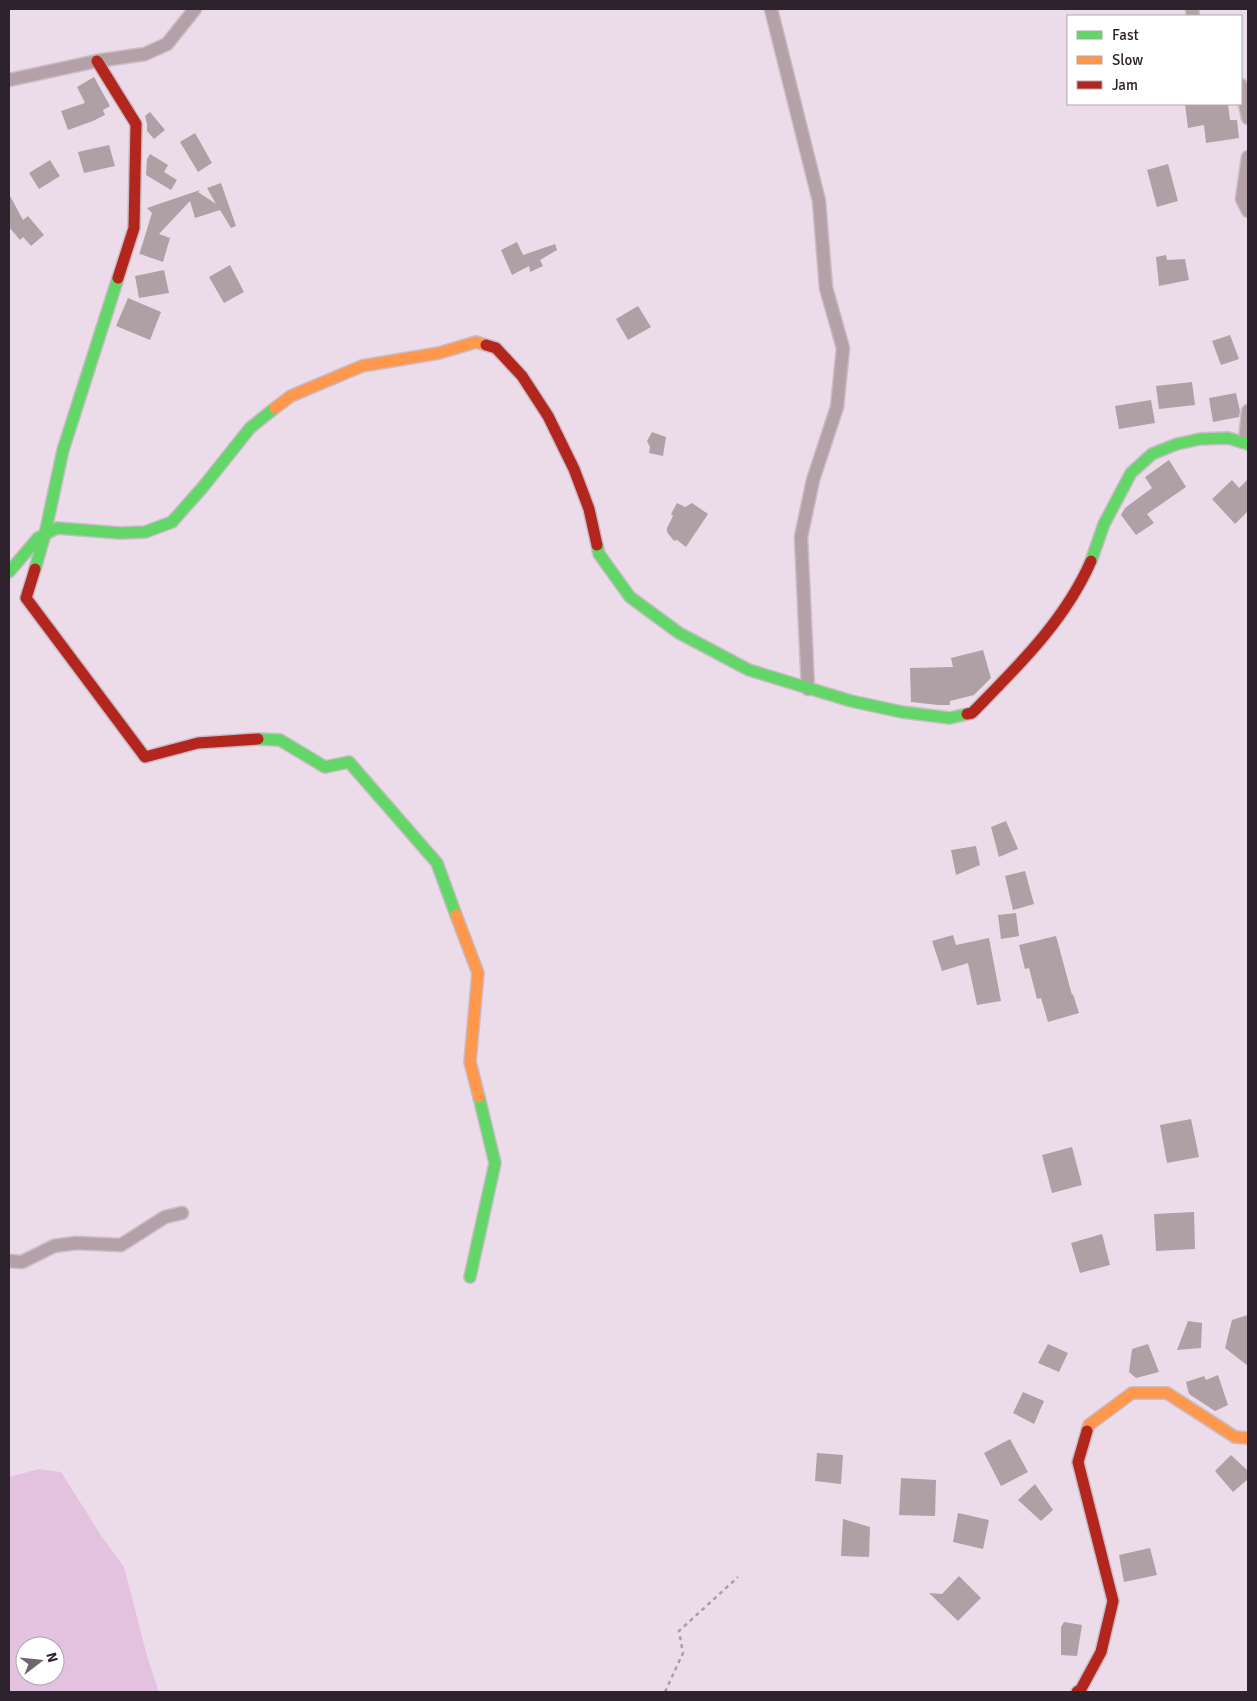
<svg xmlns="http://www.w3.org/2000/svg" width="1257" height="1701" font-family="Signika,sans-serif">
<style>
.green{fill:#e3c2e0;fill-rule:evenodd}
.building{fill:#aea0a5}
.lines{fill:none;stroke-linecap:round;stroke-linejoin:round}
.street-casing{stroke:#c8bcc7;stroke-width:15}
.fast-casing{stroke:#c8bcc7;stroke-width:14}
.slow-casing{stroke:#c8bcc7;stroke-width:14}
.jam-casing{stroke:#c8bcc7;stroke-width:14}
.path{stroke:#ab9da3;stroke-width:2.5;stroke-dasharray:4 4;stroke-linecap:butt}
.street{stroke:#b4a1a7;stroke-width:12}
.fast{stroke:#63d668;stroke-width:11}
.slow{stroke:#ff974d;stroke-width:11}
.jam{stroke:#b3261e;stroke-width:11}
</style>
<rect width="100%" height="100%" fill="#ecdcea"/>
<path class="green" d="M39,1469L61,1472L102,1537L124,1567L147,1656L159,1692H9V1477ZM25,1646H55V1676H25Z"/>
<g class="building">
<polygon points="94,77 110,106 103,110 105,115 93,121 68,130 61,111 85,103 77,87"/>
<polygon points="1185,104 1228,104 1230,120 1237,120 1239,138 1206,143 1204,125 1188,128"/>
<polygon points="150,112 165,130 154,139 147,131 147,124 145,116"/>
<polygon points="195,133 212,163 198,172 180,142"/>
<polygon points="109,145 115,166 84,173 78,152"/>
<polygon points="150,154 168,165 164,172 177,180 171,190 146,175 147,159"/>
<polygon points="50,160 60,176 39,189 29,173"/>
<polygon points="1168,164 1178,201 1157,207 1147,170"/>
<polygon points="221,183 236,226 231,228 220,210 195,218 190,201 159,234 170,238 163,262 140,254 139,255 152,213 147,208 200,190 198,192 216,204 207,188"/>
<polygon points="9,194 23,220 28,216 44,235 31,246 23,237 20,240 9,227"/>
<polygon points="517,242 523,255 555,244 557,250 540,260 543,266 530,272 529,266 512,275 501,250"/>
<polygon points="1166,255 1167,260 1185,259 1189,280 1159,286 1156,257"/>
<polygon points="230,265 244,292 224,303 209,277"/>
<polygon points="164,270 169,293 139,298 135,276"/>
<polygon points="128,298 161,312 150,340 116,326"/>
<polygon points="638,306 651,327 628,340 616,319"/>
<polygon points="1230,335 1239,359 1221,365 1212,341"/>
<polygon points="1192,382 1195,405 1159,409 1156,386"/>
<polygon points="1236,393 1240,411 1239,417 1213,422 1209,398"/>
<polygon points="1151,400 1155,423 1119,429 1115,406"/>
<polygon points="652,432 666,437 663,456 649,453 650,447 647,441"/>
<polygon points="1169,460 1186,487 1147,514 1154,523 1136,535 1121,515 1125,508 1152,488 1145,477"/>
<polygon points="1248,479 1248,511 1235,524 1212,499 1232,480 1239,488"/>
<polygon points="677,503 685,507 692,503 708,514 686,547 677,540 674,541 667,532 667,528 673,516 671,514"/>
<polygon points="983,650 991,678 974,695 950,701 950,705 938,705 911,702 910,668 953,667 951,658"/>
<polygon points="1006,821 1018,849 999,857 991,827"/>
<polygon points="976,846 980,865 956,875 951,850"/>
<polygon points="1025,871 1034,904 1013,910 1005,876"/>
<polygon points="1016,913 1019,936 1001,939 998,915"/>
<polygon points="953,935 956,945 989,938 1001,1001 977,1005 968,963 942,971 932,941"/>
<polygon points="1056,936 1072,995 1073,994 1079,1013 1048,1022 1041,998 1037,999 1029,968 1025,969 1019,945"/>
<polygon points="1191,1119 1199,1157 1167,1163 1160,1125"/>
<polygon points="1072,1147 1082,1185 1052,1193 1042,1155"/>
<polygon points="1194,1212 1195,1249 1156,1251 1154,1214"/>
<polygon points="1102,1234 1110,1265 1080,1273 1071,1243"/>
<polygon points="1248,1315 1248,1366 1225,1348 1232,1320"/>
<polygon points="1188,1321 1202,1323 1201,1348 1177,1350"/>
<polygon points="1048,1344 1068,1353 1059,1372 1038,1363"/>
<polygon points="1148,1344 1159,1372 1136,1378 1129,1372 1132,1349"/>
<polygon points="1218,1375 1228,1405 1215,1411 1189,1394 1186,1382 1204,1376 1206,1380"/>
<polygon points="1023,1392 1044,1401 1034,1424 1013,1413"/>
<polygon points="1010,1439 1028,1472 1001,1486 984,1453"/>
<polygon points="817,1453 843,1455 841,1484 815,1481"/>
<polygon points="1231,1455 1248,1471 1248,1479 1233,1492 1215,1471"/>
<polygon points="901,1478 936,1480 935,1516 899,1515"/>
<polygon points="1035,1484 1053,1510 1041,1521 1018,1500"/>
<polygon points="958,1513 989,1520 983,1549 953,1542"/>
<polygon points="843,1519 870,1527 869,1557 841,1556"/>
<polygon points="1150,1548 1157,1575 1124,1582 1119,1555"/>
<polygon points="959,1576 981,1598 958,1621 929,1593 942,1594"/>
<polygon points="1064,1622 1082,1625 1077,1656 1061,1655 1061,1627"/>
</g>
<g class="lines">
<defs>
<g id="street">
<polyline points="771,9 819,201 826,288 843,348 837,407 813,480 801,537 808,689"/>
<polyline points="1192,9 1193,16"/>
<polyline points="9,80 97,61 145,54 167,44 195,9"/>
<polyline points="1241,85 1248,118"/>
<polyline points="1248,157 1242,199 1248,211"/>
<polyline points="1245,442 1248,411"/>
<polyline points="9,1261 22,1262 54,1246 76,1243 121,1245 165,1217 182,1213"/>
</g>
<g id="fast">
<polyline points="597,545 599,554 630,597 679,633 749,670 851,701 902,712 950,718 967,714"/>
<polyline points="1091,561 1104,524 1131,473 1152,454 1177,444 1200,439 1228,438 1248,444"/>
<polyline points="35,569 45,534 63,450 118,278"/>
<polyline points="9,572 38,538 57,528 120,533 145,532 172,522 203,487 250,428 275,408"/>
<polyline points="258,739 280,740 325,767 349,762 437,863 456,915"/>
<polyline points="470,1277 495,1163 479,1097"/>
</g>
<g id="slow">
<polyline points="275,408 291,396 362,366 439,353 476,342 486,345"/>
<polyline points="456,915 478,973 470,1062 479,1097"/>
<polyline points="1087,1431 1089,1425 1132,1393 1167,1393 1235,1437 1248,1438"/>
</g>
<g id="jam">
<polyline points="97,61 136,124 134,228 118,278"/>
<polyline points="486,345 496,348 522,376 548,416 574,469 589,509 597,545"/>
<polyline points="35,569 26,598 145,757 198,743 258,739"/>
<path d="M967,714L972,713C1017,667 1065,621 1091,561"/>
<polyline points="1077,1692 1081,1689 1101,1652 1113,1601 1078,1462 1087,1431"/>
</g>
</defs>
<use href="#street" class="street-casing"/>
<use href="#fast" class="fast-casing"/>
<use href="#slow" class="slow-casing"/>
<use href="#jam" class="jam-casing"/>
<polyline class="path" points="665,1692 683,1653 679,1631 738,1577"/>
<use href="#street" class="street"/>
<use href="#fast" class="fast"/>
<use href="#slow" class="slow"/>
<use href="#jam" class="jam"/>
</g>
<rect width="1257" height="1701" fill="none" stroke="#2e232d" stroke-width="20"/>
<rect x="1067" y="15" width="175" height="90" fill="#ffffff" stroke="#aba7ab"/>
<rect x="1077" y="31" width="25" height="8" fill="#63d668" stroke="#aba7ab"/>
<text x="1112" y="40" font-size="15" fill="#2e232d">Fast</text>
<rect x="1077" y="56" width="25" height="8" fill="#ff974d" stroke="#aba7ab"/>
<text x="1112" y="65" font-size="15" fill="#2e232d">Slow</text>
<rect x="1077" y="81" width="25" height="8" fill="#b3261e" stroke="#aba7ab"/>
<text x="1112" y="90" font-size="15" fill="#2e232d">Jam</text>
<g transform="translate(40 1661) rotate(74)"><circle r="24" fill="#ffffff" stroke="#aba7ab"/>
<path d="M0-4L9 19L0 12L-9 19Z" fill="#70646f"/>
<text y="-8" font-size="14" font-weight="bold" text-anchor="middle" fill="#2e232d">N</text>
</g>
</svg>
